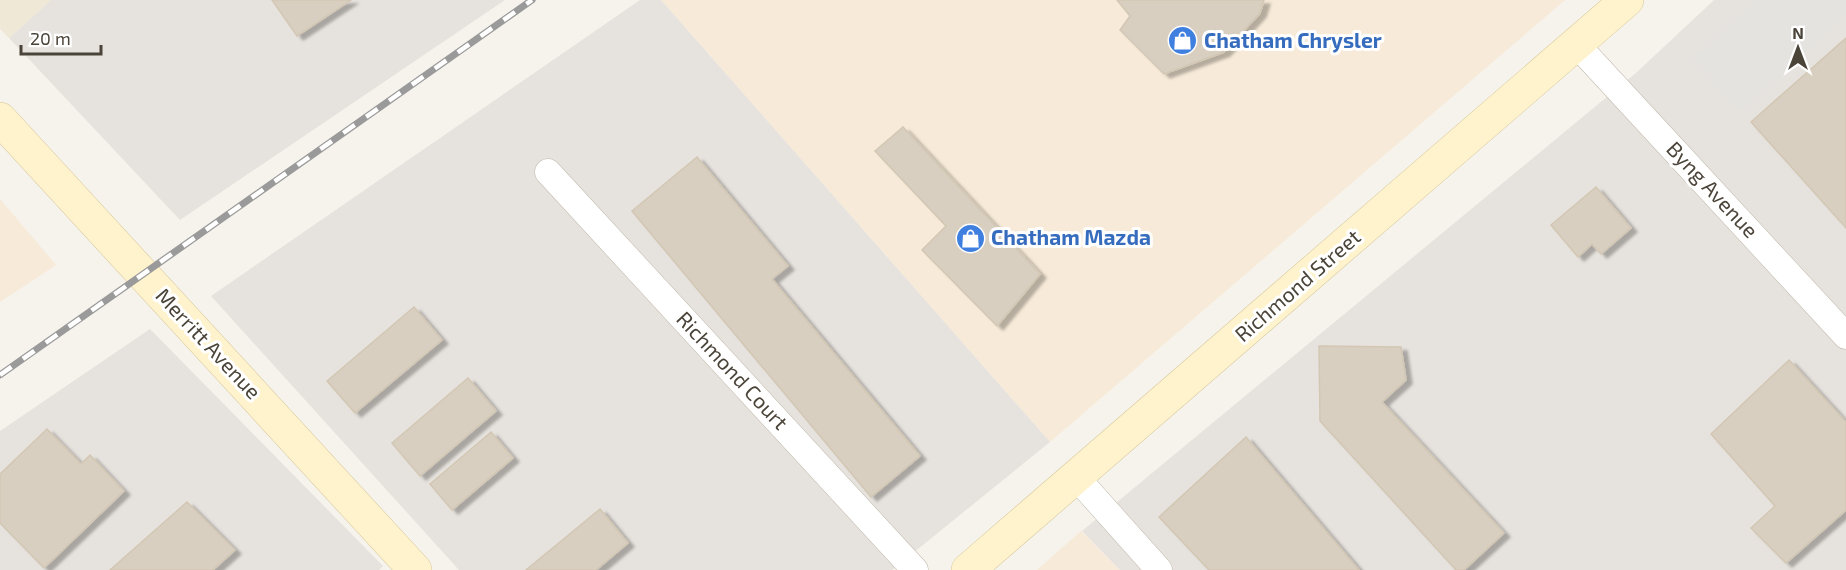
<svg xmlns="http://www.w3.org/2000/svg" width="1846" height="570" font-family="'Exo 2',sans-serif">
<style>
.commercial{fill:#f7ead8}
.industrial{fill:#e6e2dd}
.education{fill:#efe8d6}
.parking{fill:#e5e3e0}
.building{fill:#d8cfc1;stroke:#d3c7b4;stroke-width:1.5;filter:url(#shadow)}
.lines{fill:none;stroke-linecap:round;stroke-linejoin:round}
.street-casing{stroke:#c2bbae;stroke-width:27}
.secondary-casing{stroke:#d6c79b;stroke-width:34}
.street{stroke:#fff;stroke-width:26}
.secondary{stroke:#fff3cd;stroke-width:33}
.rail-casing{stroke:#9a9a9a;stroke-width:7}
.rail{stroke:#fff;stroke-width:4.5;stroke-dasharray:14;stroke-linecap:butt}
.labels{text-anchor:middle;stroke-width:6;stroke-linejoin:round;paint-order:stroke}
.shop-label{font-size:21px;font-weight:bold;fill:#366cbe;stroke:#fff;text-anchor:start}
.street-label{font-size:21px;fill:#4b4439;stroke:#fff}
</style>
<defs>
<filter id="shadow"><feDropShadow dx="6" dy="4" stdDeviation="1.5" flood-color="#0004"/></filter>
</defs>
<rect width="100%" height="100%" fill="#f6f3ec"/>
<g class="commercial">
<polygon points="661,0 1565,0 1050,442"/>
<polygon points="0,199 56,265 0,302"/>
<polygon points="1081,531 1120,570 1037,570"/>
</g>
<g class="industrial">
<polygon points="51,0 505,0 180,220 9,38"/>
<polygon points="640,0 661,0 1050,442 892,570 459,570 211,296"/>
<polygon points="1714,0 1846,0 1846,570 1120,570 1082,531 1637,72"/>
<polygon points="150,329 383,566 379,570 0,570 0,431"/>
</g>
<polygon class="education" points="0,0 51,0 9,38 0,29"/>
<polygon class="parking" points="1757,0 1846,0 1846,15 1742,111 1692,59"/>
<g class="building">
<polygon points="272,0 351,0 297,36"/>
<polygon points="1117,0 1264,0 1260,13 1224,52 1164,74 1120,30 1130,16"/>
<polygon points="1846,38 1846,228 1751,122"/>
<polygon points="903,127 1040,274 997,326 922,250 946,226 875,151"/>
<polygon points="697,157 788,266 772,279 920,456 871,497 632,211"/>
<polygon points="1596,187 1631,228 1601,254 1592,244 1578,257 1551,225"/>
<polygon points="414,307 442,340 355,413 327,381"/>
<polygon points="1319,346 1401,347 1406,380 1382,402 1504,533 1464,570 1456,570 1320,421"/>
<polygon points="1789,360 1846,422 1846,510 1786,563 1751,528 1775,506 1711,434"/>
<polygon points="468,378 496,411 420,476 392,443"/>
<polygon points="47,429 81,464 90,455 124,491 44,568 0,523 0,474"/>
<polygon points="491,432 513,458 452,510 430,484"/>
<polygon points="1246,437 1359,570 1209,570 1159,517"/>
<polygon points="187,502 235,550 213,570 110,570"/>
<polygon points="600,509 628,543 596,570 526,570"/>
</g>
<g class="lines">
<defs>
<g id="street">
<polyline points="1577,45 1846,336"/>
<polyline points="548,172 915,570"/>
<polyline points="1076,477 1159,570"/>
</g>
<g id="secondary">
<polyline points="0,119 415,570"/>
<polyline points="968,570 1627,0"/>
</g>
</defs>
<use href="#street" class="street-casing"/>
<use href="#secondary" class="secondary-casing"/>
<use href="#street" class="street"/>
<use href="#secondary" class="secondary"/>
<defs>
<polyline id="rail" points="0,375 532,0"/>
</defs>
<use href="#rail" class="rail-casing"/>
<use href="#rail" class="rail"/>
</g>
<defs>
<symbol id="shop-disc" viewBox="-11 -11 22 22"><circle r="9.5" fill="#3f7fe0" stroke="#fff"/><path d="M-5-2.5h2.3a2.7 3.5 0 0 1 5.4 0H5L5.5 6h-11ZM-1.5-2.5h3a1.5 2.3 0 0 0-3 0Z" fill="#fff"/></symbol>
</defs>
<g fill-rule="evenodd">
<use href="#shop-disc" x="1166" y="24" width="33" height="33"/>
<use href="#shop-disc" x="954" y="222" width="33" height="33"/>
</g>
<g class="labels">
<g class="shop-label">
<text x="1204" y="48">Chatham Chrysler</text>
<text x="991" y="245">Chatham Mazda</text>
</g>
<g class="street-label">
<text transform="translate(1712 190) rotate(47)" y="7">Byng Avenue</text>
<text transform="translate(1298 286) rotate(-41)" y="7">Richmond Street</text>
<text transform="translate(208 344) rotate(47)" y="7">Merritt Avenue</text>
<text transform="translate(732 371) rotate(47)" y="7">Richmond Court</text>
</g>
</g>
<g transform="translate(1798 48)" stroke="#ffffff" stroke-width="4.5" paint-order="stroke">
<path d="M0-4.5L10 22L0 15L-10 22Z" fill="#4b4439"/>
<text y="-9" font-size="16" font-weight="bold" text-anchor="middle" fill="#4b4439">N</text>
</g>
<path d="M21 45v9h80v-9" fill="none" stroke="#4b4439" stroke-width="3"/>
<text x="30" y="45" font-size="18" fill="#4b4439" stroke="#ffffff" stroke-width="4.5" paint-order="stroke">20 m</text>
</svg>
